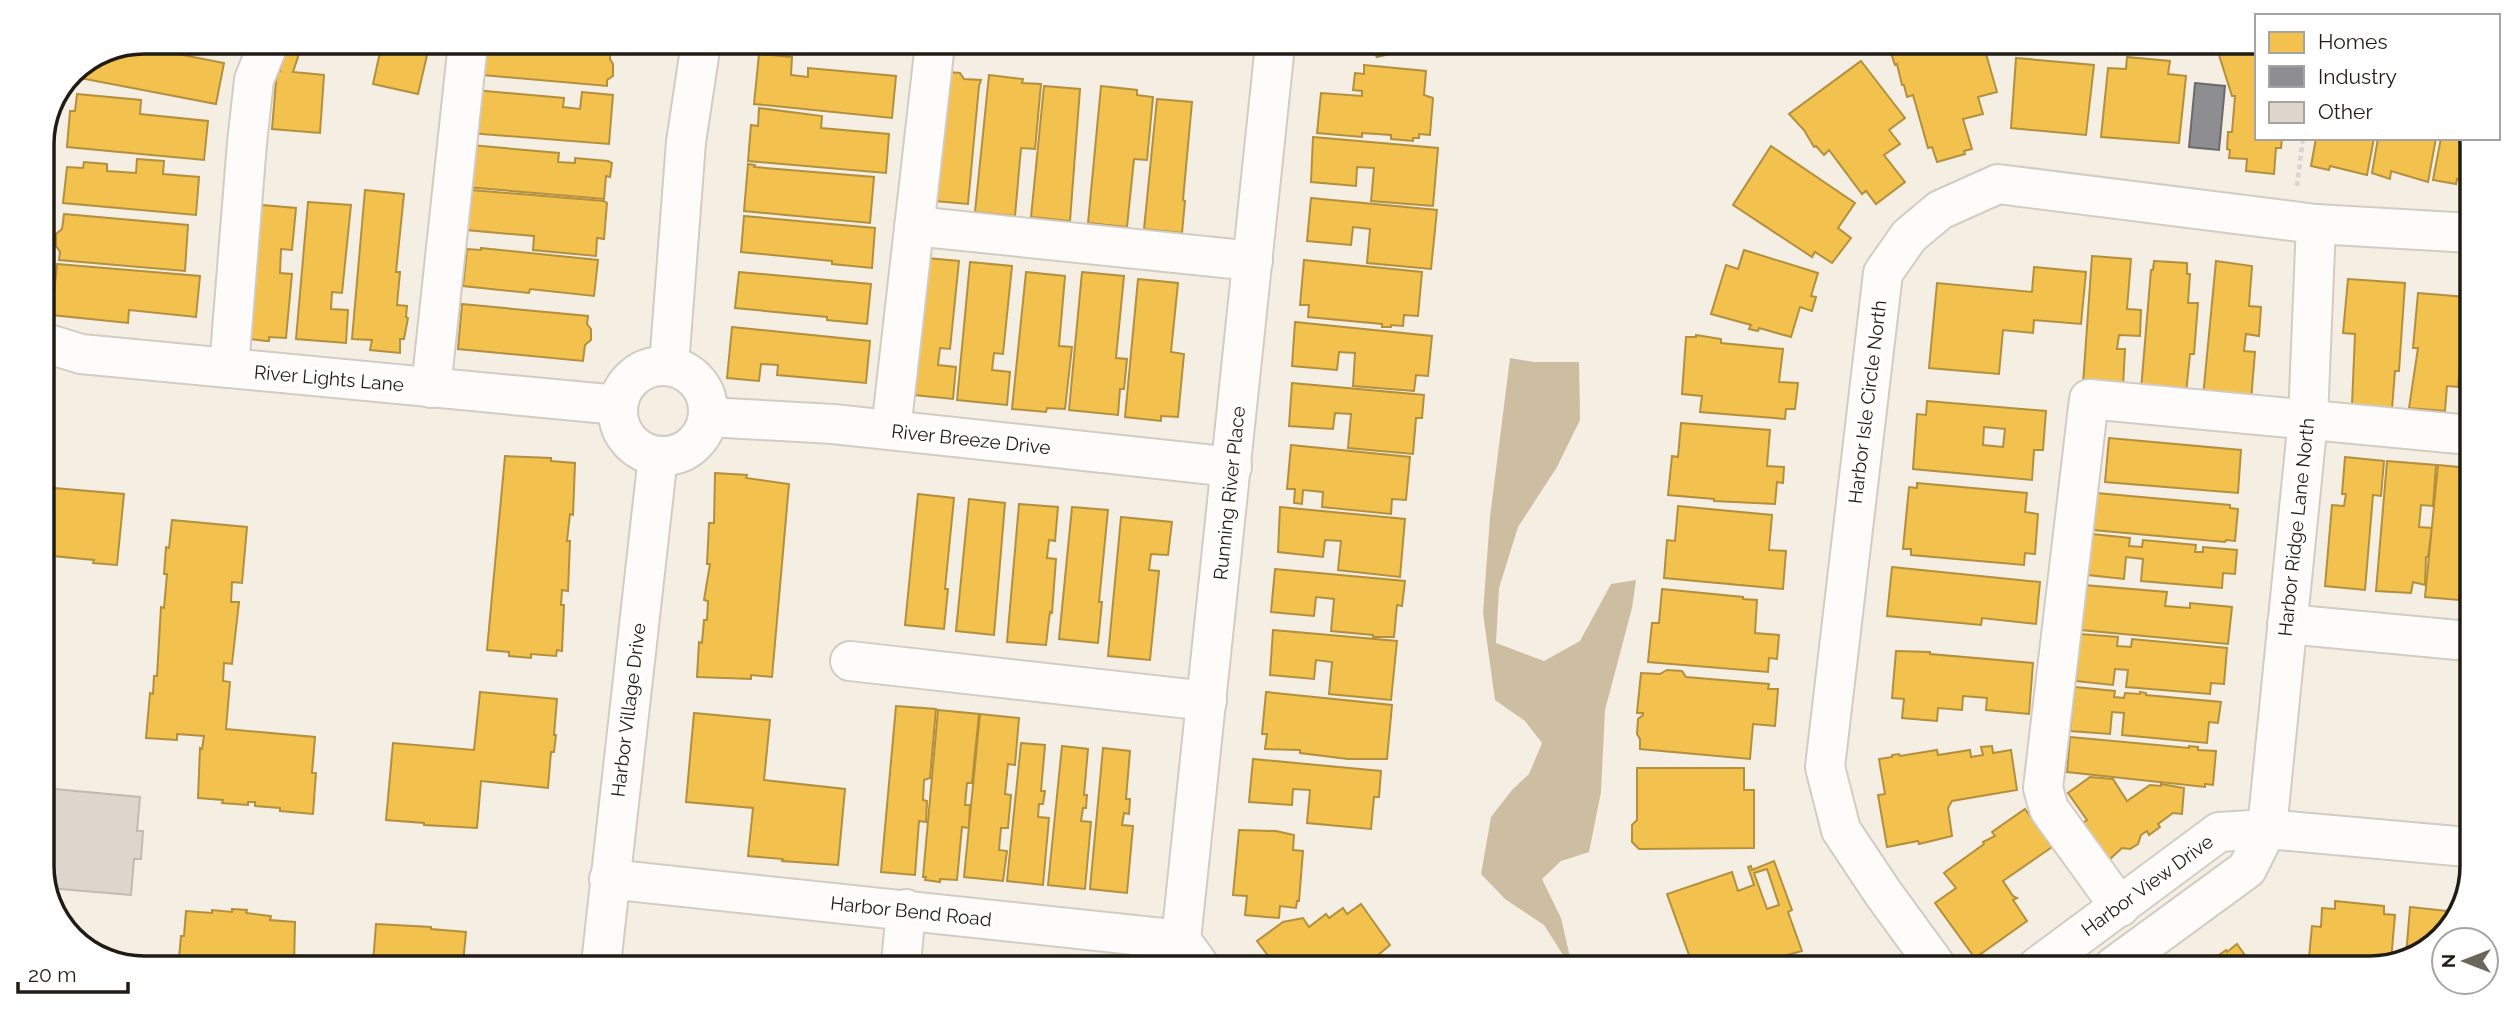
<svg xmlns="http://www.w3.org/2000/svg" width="2514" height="1010" font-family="Raleway,sans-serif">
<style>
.water{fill:#cebea1}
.homes{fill:#f2c14e;stroke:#b3903d;stroke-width:2;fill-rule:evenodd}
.industry{fill:#8d8d92;stroke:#6c6b6c;stroke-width:2}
.building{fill:#dcd6cd;stroke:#c1bbb2;stroke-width:2}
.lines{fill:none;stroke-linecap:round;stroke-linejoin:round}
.minor-casing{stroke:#d2ccc3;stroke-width:42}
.path{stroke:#d8d6d3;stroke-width:4.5;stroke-dasharray:5 3.5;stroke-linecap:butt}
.minor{stroke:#fefcfb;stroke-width:38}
.labels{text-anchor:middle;stroke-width:7;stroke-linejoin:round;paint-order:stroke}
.street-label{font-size:19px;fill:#201c14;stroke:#fff}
.rim{fill:none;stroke:#201c14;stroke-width:3.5}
</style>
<rect width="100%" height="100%" fill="#f5eee2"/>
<polygon class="water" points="1510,358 1534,362 1579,362 1580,420 1557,467 1518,527 1499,588 1496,643 1544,661 1580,641 1611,584 1636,580 1632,608 1605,710 1601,792 1589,852 1561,861 1542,879 1561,918 1572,966 1570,966 1544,925 1505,899 1481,874 1491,817 1512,790 1529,774 1542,743 1525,721 1495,700 1483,613 1490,517"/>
<g class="homes">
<polygon points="207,42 237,42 235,50"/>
<polygon points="288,42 303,42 293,72 324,75 320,133 272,129 277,70 280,71 280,61"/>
<polygon points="382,43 423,43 422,49 428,51 418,94 373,84"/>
<polygon points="485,43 611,43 610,59 613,64 613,76 607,80 607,86 483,75"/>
<polygon points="1369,45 1420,45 1421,46 1377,57"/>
<polygon points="137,46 224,63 216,104 80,78 82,68 120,52 135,55"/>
<polygon points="1889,47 1984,47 1997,92 1978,97 1983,114 1963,119 1972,149 1964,151 1965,154 1937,162 1932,147 1928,148 1913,95 1907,97 1904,85 1902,85 1897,64 1895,65"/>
<polygon points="2226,50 2257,52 2257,138 2282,138 2281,148 2276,148 2274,174 2246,171 2247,159 2229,158 2230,150 2227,149 2228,132 2232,132 2235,96 2232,96 2219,55 2226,53"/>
<polygon points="759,54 792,57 791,75 808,77 808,68 896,76 892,118 754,104"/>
<polygon points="2127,57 2170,61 2168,74 2186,76 2179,143 2101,137 2108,68 2126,69"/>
<polygon points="2016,58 2094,65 2086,135 2011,128"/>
<polygon points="1861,61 1905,118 1889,130 1900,144 1884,155 1905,182 1876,204 1866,191 1862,194 1829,150 1824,155 1816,146 1814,147 1804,130 1789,114"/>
<polygon points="1364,65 1426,71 1424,95 1433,98 1430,135 1419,134 1419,138 1413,138 1413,141 1391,139 1391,135 1362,133 1362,137 1317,133 1321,93 1362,96 1362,91 1353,90 1355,73 1364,74"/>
<polygon points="948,72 960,73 964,79 981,80 979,86 968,204 924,200"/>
<polygon points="989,75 1023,79 1022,83 1041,84 1035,149 1021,148 1015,216 975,212"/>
<polygon points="1044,86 1080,89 1070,221 1031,217"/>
<polygon points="1101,86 1137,90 1137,95 1153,97 1147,160 1134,159 1127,227 1088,223"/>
<polygon points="474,90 564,98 563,107 580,109 582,92 613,95 609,144 470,133"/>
<polygon points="77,94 141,100 140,114 208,121 204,160 67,147 70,111 75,111"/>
<polygon points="1157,99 1192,102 1183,200 1185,201 1182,233 1144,229"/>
<polygon points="759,108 822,116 821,128 889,134 886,173 748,161 751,125 758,126"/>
<polygon points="1313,137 1438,148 1433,206 1371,201 1374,168 1357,167 1356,186 1311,182"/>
<polygon points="2316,138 2374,138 2367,175 2330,166 2329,170 2311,166"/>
<polygon points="2378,138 2436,138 2428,182 2391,171 2390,179 2372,173"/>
<polygon points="2441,138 2472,138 2471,184 2471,182 2457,179 2456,184 2433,180"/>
<polygon points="470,145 559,153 558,162 575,163 575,158 608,161 612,163 610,177 606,176 604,199 466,187"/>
<polygon points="1771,146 1855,203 1838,228 1851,238 1832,263 1815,252 1812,257 1733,205"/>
<polygon points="137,159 164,161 163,174 199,177 196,215 63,203 67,167 83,168 84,162 107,164 107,171 136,173"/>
<polygon points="748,164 755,165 754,167 874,177 870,223 744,211"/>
<polygon points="365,190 404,194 396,272 400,272 397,305 407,306 406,317 408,318 404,339 400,339 400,353 370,350 372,340 352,339"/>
<polygon points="471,190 604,201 607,203 604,239 597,238 596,256 533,250 534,236 466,230"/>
<polygon points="1311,198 1437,210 1431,269 1367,263 1370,229 1353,227 1351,245 1307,241"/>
<polygon points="308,202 351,205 342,293 332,292 331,309 348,310 346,343 296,339"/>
<polygon points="252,204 296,208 292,250 281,249 280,273 292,274 286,338 269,337 269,341 266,341 234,337"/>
<polygon points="64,214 188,225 185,271 59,260 60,252 56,246 56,234 62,229"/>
<polygon points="744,216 875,228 872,268 832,264 832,261 741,252"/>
<polygon points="481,248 598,260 594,296 530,289 529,293 463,286 467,249 481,250"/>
<polygon points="1744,250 1818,273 1811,296 1816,297 1812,311 1800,307 1791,337 1759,328 1758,331 1749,329 1751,325 1711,314 1726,265 1738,269"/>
<polygon points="2092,256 2131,259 2127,309 2141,310 2140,336 2119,335 2117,349 2125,349 2123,387 2083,384"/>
<polygon points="916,257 959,261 950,349 940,348 938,365 956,367 953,399 904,394"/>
<polygon points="1304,260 1422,272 1418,316 1404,315 1403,326 1391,325 1391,327 1382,327 1382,324 1308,317 1309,305 1300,305"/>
<polygon points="2154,261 2187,263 2187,274 2190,274 2188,303 2198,303 2194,354 2190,354 2186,394 2141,390 2151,270 2153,270"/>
<polygon points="2216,261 2252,266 2249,306 2261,307 2259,336 2246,334 2244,351 2255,352 2251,401 2203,397"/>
<polygon points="970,262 1012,266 1003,354 994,353 992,370 1010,372 1007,405 957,400"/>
<polygon points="57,264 200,276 196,317 129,310 128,323 52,315"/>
<polygon points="2034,267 2086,272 2081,324 2034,320 2033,333 2003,330 1999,374 1929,368 1937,283 2032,292"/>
<polygon points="739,272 871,284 867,324 827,320 827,317 735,308"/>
<polygon points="1026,272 1065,276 1059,346 1072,347 1065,409 1047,408 1046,412 1012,409"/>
<polygon points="1082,272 1124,276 1116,358 1127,359 1124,389 1120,389 1118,415 1069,410"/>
<polygon points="1138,279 1178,283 1171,352 1184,354 1178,417 1161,416 1161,421 1125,417"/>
<polygon points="2348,279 2405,283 2399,371 2395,371 2392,409 2352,405 2355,334 2343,333"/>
<polygon points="2418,293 2466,297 2458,387 2447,386 2445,411 2409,408 2418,348 2413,348"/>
<polygon points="462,304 588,316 587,324 591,329 591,340 585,345 583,361 458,349"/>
<polygon points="1295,322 1432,336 1428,376 1416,375 1414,391 1353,386 1355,353 1339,352 1337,370 1292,366"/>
<polygon points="732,327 870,341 866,383 777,375 778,365 761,364 759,381 727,378"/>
<polygon points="1696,335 1721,339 1721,343 1783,349 1779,382 1798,383 1795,409 1786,409 1785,419 1700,412 1702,396 1682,394 1686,337 1696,337"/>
<polygon points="1292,383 1424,395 1422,418 1416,418 1413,454 1348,448 1351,414 1335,413 1333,429 1289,426"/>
<path d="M1927,401L2046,411L2043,450H2034L2032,480L1913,469L1917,414L1926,415ZM1984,427L2005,429L2003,447L1983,445Z"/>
<polygon points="1681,423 1770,430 1767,466 1784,467 1783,483 1777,482 1775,504 1714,501 1714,499 1668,495 1672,456 1678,457"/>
<polygon points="2109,438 2241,450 2238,493 2105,482"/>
<polygon points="1291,445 1410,457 1406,500 1392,499 1391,514 1322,507 1323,492 1303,490 1302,504 1294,503 1295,489 1287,489"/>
<polygon points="505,456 551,458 551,461 575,463 573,515 570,514 567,541 570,541 568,591 562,590 561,605 564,605 562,651 557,650 556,656 531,654 531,658 509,656 509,652 487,650"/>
<polygon points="2345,457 2384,461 2381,496 2373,495 2365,590 2325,586 2332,505 2344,506 2346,494 2342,494"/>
<polygon points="2387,461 2436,465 2433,506 2421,505 2419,527 2432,528 2428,557 2426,557 2425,585 2413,582 2411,593 2376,591"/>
<polygon points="2438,465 2469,468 2469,552 2463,552 2462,569 2469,569 2469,597 2459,596 2459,600 2425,597"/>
<polygon points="715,473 747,475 746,478 789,484 772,677 751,675 751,679 697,677 699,642 702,643 704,620 707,620 708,601 704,600 710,564 707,564 709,523 714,523"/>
<polygon points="1917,483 2027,493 2025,512 2038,514 2035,554 2025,553 2024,565 1911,555 1911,549 1903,549 1909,487 1917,488"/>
<polygon points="42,487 124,494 117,565 93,563 94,560 42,555"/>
<polygon points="2096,493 2230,505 2230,508 2238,509 2235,541 2226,540 2225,542 2093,530"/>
<polygon points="918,494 954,498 945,589 948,589 944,629 905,625"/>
<polygon points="969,499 1005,503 994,635 956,631"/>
<polygon points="1019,504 1058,507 1055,541 1049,540 1047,558 1056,559 1052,613 1050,612 1049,619 1046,645 1007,642"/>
<polygon points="1678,506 1772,515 1769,550 1786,551 1783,589 1664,578 1667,540 1675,541"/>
<polygon points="1072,507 1108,510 1099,602 1102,602 1098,643 1059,639"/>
<polygon points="1280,507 1405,519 1400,577 1338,570 1341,541 1325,540 1323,557 1278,552"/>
<polygon points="1121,517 1172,522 1168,555 1151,554 1149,570 1159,571 1150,660 1108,656"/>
<polygon points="172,520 247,527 242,583 232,582 231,602 239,602 232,664 224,663 223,681 230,682 226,729 315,737 312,773 316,773 313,814 280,811 280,808 255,806 255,802 248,802 248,805 222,803 223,800 198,798 200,748 202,749 204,736 177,734 177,740 146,738 150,693 153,694 154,676 157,676 161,607 164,608 167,574 164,574 166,547 169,548"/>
<polygon points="2092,534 2130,538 2129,546 2142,547 2143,540 2196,545 2195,552 2203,552 2203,547 2237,550 2235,574 2223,573 2222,588 2141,581 2143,559 2126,557 2124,579 2088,575"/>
<polygon points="1892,567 2040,582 2036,624 1982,618 1981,625 1887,616"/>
<polygon points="1275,569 1405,581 1402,606 1397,605 1394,637 1373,637 1373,635 1331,631 1334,599 1316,597 1314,616 1271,612"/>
<polygon points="2084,585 2167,592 2165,606 2190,608 2190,603 2232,607 2228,644 2081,630"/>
<polygon points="1662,589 1743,597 1743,599 1757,600 1755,633 1779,635 1777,659 1769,658 1768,672 1648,662 1652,623 1659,623"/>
<polygon points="1273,630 1397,641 1391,700 1329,694 1332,662 1316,660 1314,679 1270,675"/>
<polygon points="2080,634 2118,637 2117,646 2131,647 2132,639 2227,648 2224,684 2211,683 2210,694 2126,687 2128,670 2115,669 2113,685 2076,681"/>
<polygon points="1896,651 1930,652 1930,654 2033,663 2029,714 1986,710 1987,698 1963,696 1962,710 1938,708 1937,721 1902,718 1904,699 1892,698"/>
<polygon points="1667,670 1682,671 1686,677 1769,684 1768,689 1778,689 1775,726 1753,724 1750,759 1640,749 1640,739 1637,734 1638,719 1643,715 1643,713 1637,713 1641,673 1660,674"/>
<polygon points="2075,687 2115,691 2114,697 2124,698 2125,693 2140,694 2140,692 2146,693 2146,695 2221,702 2218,723 2209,722 2207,743 2122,735 2124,713 2112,712 2110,734 2070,731"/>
<polygon points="480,692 557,699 554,735 556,735 554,752 551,752 548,788 481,781 477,828 424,825 424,823 386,820 393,743 474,750"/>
<polygon points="1266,692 1392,705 1387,759 1348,759 1300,753 1300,750 1265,749 1267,734 1262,734"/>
<polygon points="896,706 936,709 930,778 924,780 923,800 927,801 926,822 919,821 915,875 881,872"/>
<polygon points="938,710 979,714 972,783 967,783 965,805 970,805 969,828 962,827 957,880 940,879 940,882 925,880 926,877 923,877"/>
<polygon points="694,713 770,720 764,780 845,789 838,865 782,861 783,859 748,856 753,808 686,802"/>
<polygon points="980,714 1019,718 1015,765 1008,764 1005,794 1011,795 1008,828 1001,828 999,850 1007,851 1003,881 964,877"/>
<polygon points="2070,737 2189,748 2189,746 2198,747 2198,750 2216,751 2213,785 2205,784 2205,787 2067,772"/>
<polygon points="1021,743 1045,745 1041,791 1045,791 1043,804 1039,804 1038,817 1049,818 1043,885 1007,881"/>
<polygon points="1062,746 1088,749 1084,795 1087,795 1086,808 1083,808 1081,821 1091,822 1085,889 1048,885"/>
<polygon points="1992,746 1993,753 2011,750 2017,790 1952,801 1948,808 1952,836 1919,844 1918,841 1887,847 1878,795 1885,794 1879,759 1892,757 1892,755 1899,754 1900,756 1937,750 1938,755 1970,750 1971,757 1983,755 1981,747"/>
<polygon points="1103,748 1130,751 1126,799 1130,799 1129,814 1124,813 1122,825 1133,826 1127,893 1090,889"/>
<polygon points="1253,759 1381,771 1379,797 1374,797 1371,829 1307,823 1310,790 1293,789 1292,805 1249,802"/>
<polygon points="1637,768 1744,768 1744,790 1754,790 1754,848 1639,849 1632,842 1632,825 1637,820"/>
<polygon points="2090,777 2113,779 2127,801 2150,785 2161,786 2161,784 2184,788 2182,814 2173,813 2158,824 2160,827 2149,835 2147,831 2141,835 2138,844 2130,849 2122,848 2109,860 2083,823 2087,820 2068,793"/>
<polygon points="2025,809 2052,847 2003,881 2013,896 2017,898 2013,900 2027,921 1975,958 1935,903 1956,888 1944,873 1984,844 1983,842 1995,836 1992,832"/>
<polygon points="1239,830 1276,831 1294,835 1293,850 1303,851 1299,901 1297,901 1296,908 1280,906 1279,918 1245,915 1247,896 1233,895"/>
<path d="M1774,861L1792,910L1788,912L1802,951L1765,961L1767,963L1756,966H1693L1667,894L1732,872L1738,891L1754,885L1748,867L1751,866L1752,870ZM1767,869L1779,905L1767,909L1754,873Z"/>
<polygon points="2335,901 2384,906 2384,914 2395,915 2391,961 2370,968 2308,968 2312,926 2321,927 2322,908 2335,909"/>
<polygon points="1361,904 1390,945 1365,966 1266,965 1264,961 1269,957 1257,941 1283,922 1303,918 1309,927 1326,914 1329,918 1343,908 1347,914"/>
<polygon points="2410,907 2457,912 2432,947 2406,956"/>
<polygon points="232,909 247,910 246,913 271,916 270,920 295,922 294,963 181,963 181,959 179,959 181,936 184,936 186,911 212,913 212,910 232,912"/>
<polygon points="376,924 431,927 431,929 466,932 463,963 373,963"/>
<polygon points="2237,944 2254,968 2201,968 2226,950 2227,952"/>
<polygon points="736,960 790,962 790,964 736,964"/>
<polygon points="1827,960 1832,967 1818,967"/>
</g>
<polygon class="industry" points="2195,83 2225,86 2219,150 2189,147"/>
<polygon class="building" points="55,789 140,797 137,831 143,831 141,859 134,859 131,895 48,888 45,881 48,847 44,847 46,828 51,828"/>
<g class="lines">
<defs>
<g id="minor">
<polyline points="914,226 1253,261"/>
<polyline points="42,342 81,354 618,405"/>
<polyline points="669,365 686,142 701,43"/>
<circle cx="663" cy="411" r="45"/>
<polyline points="229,368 247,143 254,80 269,42"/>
<polyline points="431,388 468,43"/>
<polyline points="708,417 833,424 1232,467"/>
<polyline points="891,430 935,44"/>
<polyline points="2287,624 2468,641"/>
<polyline points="850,661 1207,701"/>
<polyline points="609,879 1181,940 1199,965"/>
<polyline points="2120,907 2049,809 2043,788 2089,399 2470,435"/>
<polyline points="1181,940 1275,45 1273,45"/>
<polyline points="601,964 658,456"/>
<polyline points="901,964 906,909"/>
<polyline points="1937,967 1883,893 1841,830 1825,767 1883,273 1909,236 1940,210 1998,184 2316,224 2471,233"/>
<polyline points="2037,967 2219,832 2267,829 2467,847"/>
<polyline points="2113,967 2247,869 2267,829 2308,419 2316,224"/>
</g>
</defs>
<use href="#minor" class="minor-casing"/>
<polyline class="path" points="2297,186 2303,138"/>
<use href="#minor" class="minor"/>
</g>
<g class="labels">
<g class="street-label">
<text transform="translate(329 378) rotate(5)" y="7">River Lights Lane</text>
<text transform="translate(1867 402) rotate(-83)" y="7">Harbor Isle Circle North</text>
<text transform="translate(971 439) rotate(6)" y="7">River Breeze Drive</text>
<text transform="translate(1229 493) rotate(-84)" y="7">Running River Place</text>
<text transform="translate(2296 527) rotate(-84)" y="7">Harbor Ridge Lane North</text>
<text transform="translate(628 710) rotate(-83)" y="7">Harbor Village Drive</text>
<text transform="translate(2147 885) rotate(-36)" y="7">Harbor View Drive</text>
<text transform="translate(911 911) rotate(6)" y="7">Harbor Bend Road</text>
</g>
</g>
<path d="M0 0H2514V1010H0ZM144 54H2370A90 90 0 0 1 2460 144V866A90 90 0 0 1 2370 956H144A90 90 0 0 1 54 866V144A90 90 0 0 1 144 54Z" fill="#fff" fill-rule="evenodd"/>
<path class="rim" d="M144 54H2370A90 90 0 0 1 2460 144V866A90 90 0 0 1 2370 956H144A90 90 0 0 1 54 866V144A90 90 0 0 1 144 54Z"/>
<rect x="2255" y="14" width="245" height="126" fill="#ffffff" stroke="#a6a4a1" stroke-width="2"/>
<rect x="2269" y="32" width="35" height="21" fill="#f2c14e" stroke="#a6a4a1" stroke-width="2"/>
<text x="2318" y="49" font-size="21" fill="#201c14">Homes</text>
<rect x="2269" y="66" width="35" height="21" fill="#8d8d92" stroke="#a6a4a1" stroke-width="2"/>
<text x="2318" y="84" font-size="21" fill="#201c14">Industry</text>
<rect x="2269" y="102" width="35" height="21" fill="#dcd6cd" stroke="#a6a4a1" stroke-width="2"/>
<text x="2318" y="119" font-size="21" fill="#201c14">Other</text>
<g transform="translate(2465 961) rotate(270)"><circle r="33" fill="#ffffff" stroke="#a6a4a1" stroke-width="2"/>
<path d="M0-5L12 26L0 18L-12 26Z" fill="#6b665c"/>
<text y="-10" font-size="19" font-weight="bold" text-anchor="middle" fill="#201c14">N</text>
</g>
<path d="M18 982v10h110v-10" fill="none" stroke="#201c14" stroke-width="3.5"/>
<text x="28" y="982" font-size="21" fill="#201c14" stroke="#ffffff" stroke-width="5" paint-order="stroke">20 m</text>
</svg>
